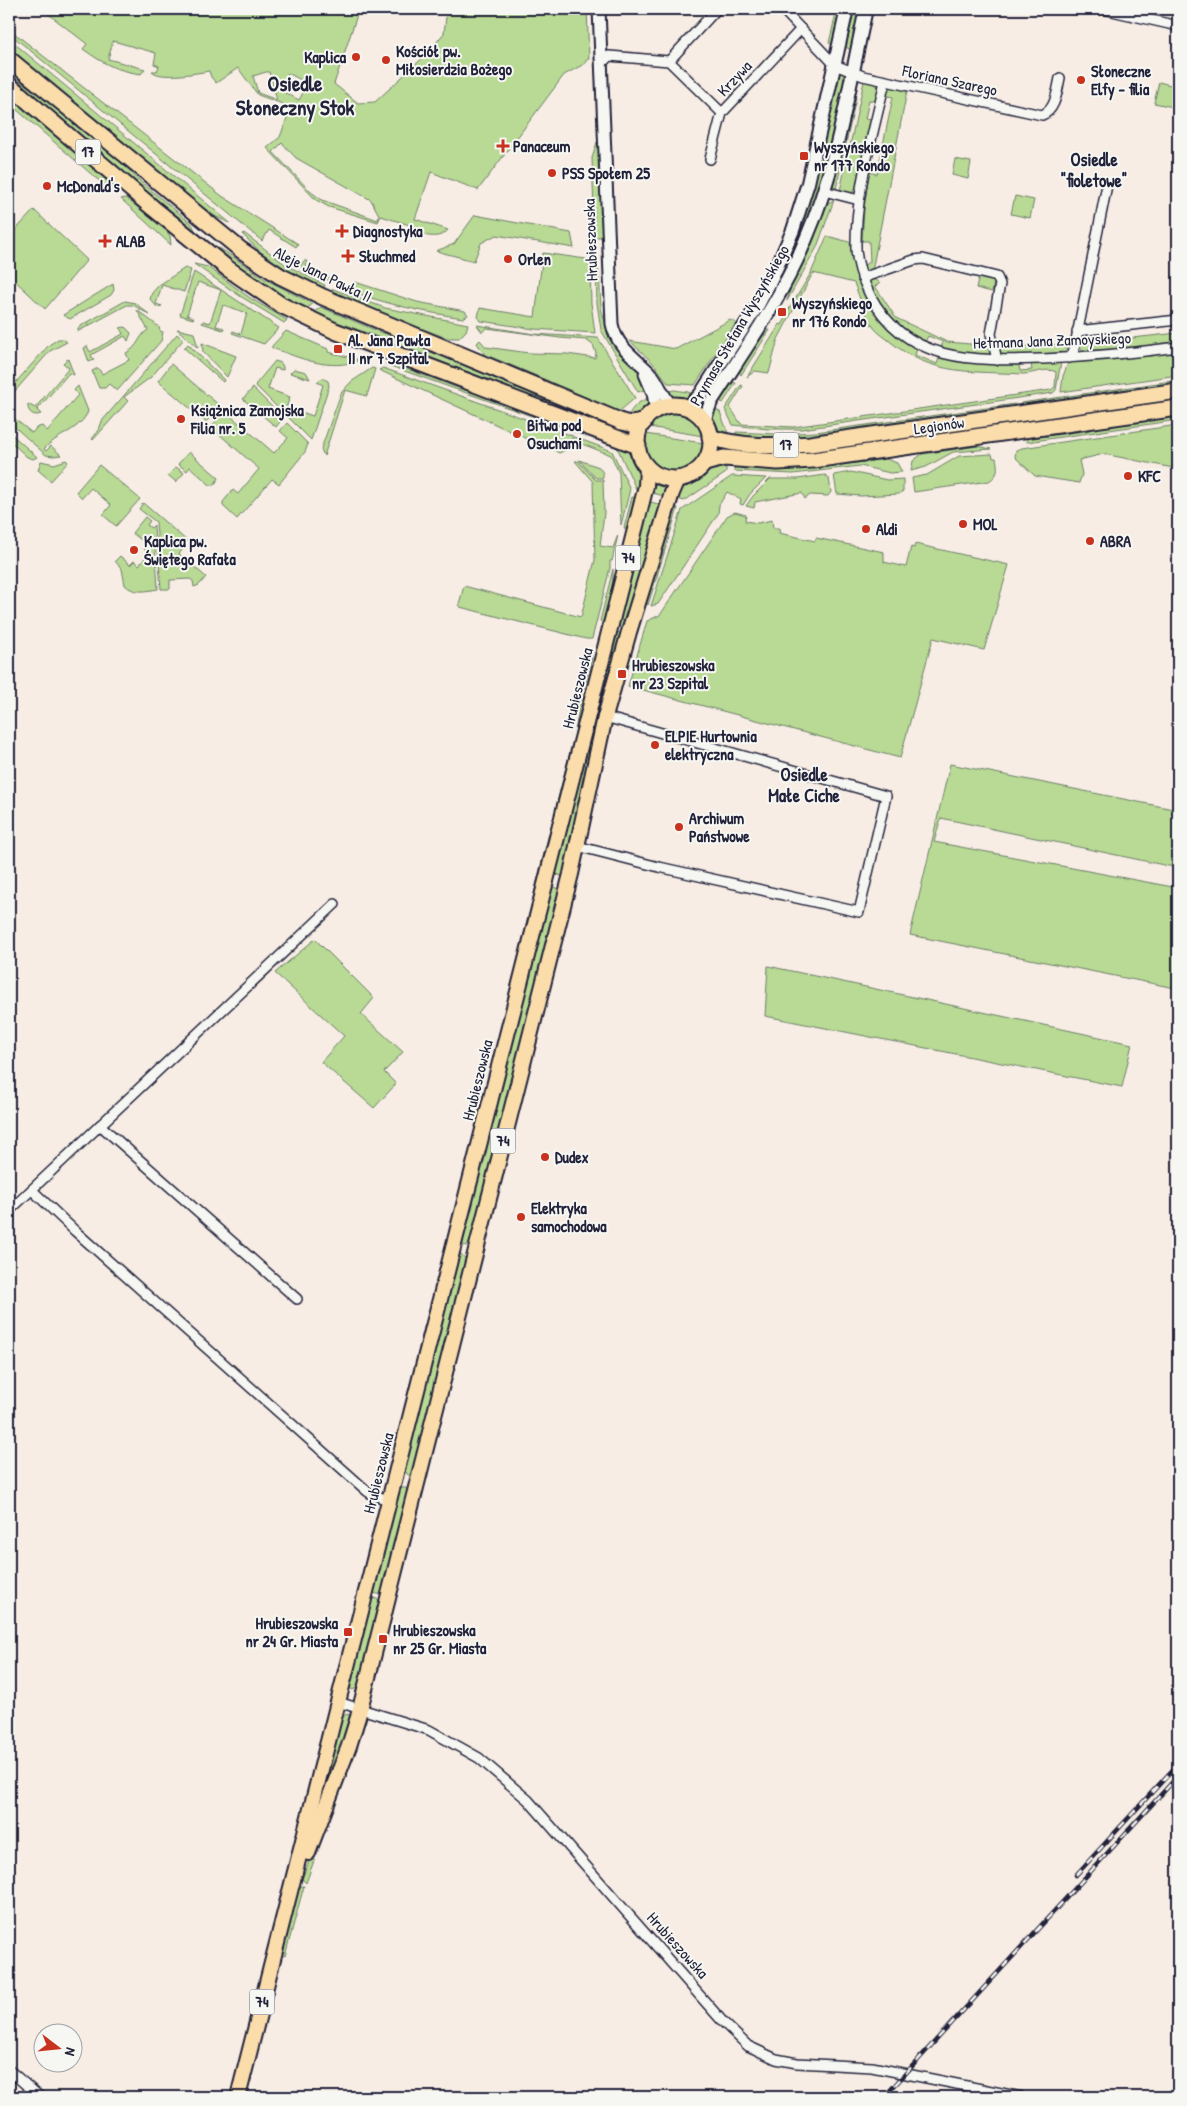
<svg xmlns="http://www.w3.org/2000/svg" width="1187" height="2106" font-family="'Patrick Hand',sans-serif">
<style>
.green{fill:#b8da94;stroke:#6d7e68;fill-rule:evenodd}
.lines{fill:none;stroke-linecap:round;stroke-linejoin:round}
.minor-casing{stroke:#22223b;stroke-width:12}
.tertiary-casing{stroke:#22223b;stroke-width:15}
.secondary-casing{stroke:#22223b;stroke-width:16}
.primary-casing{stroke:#22223b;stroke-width:18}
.trunk-casing{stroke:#22223b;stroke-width:19}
.minor{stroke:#f6f6f2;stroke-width:9}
.tertiary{stroke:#f6f6f2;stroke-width:11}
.secondary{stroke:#f6f6f2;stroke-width:12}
.primary{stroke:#faddab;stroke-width:14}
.trunk{stroke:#faddab;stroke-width:15}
.rail-casing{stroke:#22223b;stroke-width:4.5}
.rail{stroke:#f6f6f2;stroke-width:2.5;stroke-dasharray:8;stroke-linecap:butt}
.poi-dot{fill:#c8321e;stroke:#f6f6f2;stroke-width:2}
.labels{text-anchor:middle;stroke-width:4;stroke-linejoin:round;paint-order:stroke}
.shield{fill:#f6f6f2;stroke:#626272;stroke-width:1}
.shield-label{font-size:15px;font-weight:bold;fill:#22223b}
.poi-label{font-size:16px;font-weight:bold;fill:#22223b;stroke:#f6f6f2;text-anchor:start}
.street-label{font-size:16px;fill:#22223b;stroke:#f6f6f2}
.neighbourhood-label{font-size:18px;font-weight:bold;fill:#22223b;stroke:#f6f6f2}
.district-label{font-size:21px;font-weight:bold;fill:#22223b;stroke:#f6f6f2}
</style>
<rect width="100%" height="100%" fill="#f7ede4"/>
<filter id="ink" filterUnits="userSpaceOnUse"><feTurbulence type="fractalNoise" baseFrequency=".02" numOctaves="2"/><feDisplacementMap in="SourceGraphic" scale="10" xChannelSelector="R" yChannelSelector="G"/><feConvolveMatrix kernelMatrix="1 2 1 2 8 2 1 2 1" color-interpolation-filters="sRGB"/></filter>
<g filter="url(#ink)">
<g class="green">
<path d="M42,9H359L334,84L358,103L375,102L427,54L444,33L447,9H587L589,59L586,60V63L564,75L478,190L431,172L415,219L448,230C438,241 425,235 412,232L413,226L381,216L378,222L329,207L316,200L267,148L280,137L291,107L258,95L238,68L216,83L211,77L209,71C197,73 160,80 152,71H157L159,66L154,64L156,53L113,41L108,59L145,69L141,74C115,70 104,64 83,49L87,44ZM266,72H269L277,100L258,93L253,76ZM288,73L308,84L299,100L278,89ZM282,143L296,158L371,200L379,215L378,220L322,200L311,192L273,152Z"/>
<polygon points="837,9 841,9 833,45 829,43"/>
<polygon points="852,9 860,9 851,48 849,49 844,46"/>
<polygon points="9,29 222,196 298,244 296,247 269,230 262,241 9,33"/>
<polygon points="9,39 229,222 229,223 202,210 9,53"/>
<polygon points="9,73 62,111 104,146 141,182 192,224 197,234 9,76"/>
<path d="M842,73L845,78C833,134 822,190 800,243C777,297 742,345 711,394L708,392L772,290L837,75Z"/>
<polygon points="864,81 876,84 879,89 876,101 869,100 865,119 872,120 857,187 853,192 848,193 840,191"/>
<polygon points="1159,82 1178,87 1173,107 1154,103"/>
<polygon points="891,87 907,91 872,271 866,272 864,265 870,262 869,241 862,241 864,209 869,172 877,174 893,97 885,95 888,88"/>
<polygon points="851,95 856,98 836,189 832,184"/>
<polygon points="9,96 110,182 112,186 112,192 9,103"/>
<polygon points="597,142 599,145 603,237 595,237 592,158"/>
<polygon points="955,159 971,162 968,179 952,175"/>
<polygon points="1015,196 1034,200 1030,218 1011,214"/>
<polygon points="126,198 166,230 170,236 171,245 121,199"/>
<polygon points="834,200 817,247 787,301 792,282 824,205"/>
<polygon points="34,210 87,260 45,309 9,275 9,237"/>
<polygon points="475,215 571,233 574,248 496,235 481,243 474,261 436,251 454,244"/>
<polygon points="244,233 286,265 325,285 322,291 277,268 243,235"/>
<path d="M827,236L853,243C852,289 878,327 917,349L915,355L937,364L939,358L972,363L1019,365L1020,371L1032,370L1031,364L1061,362L1056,390L1053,393L802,429H768L733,425L725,409L741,385L743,386L730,407L741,424L793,427L1051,390L1055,387L1056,372C1047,367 1034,374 1023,374C974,371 933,376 892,343C886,338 879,334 874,328C865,315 860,298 854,283L813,273L778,339L769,373L755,371L747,377L780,324L782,325L786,318L785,316L811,273Z"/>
<polygon points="210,246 221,249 265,279 313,304 302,311 263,288"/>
<polygon points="543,253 586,259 590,265 591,303 595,333 534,329 481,321 478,317 480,308 535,317"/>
<polygon points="304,261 307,261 305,266 333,279 332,282 293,263 300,266"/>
<polygon points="194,264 208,267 250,298 287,320 284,323 240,296"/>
<polygon points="596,264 599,272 601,308 609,336 619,353 640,373 648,389 638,392 601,330 597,303"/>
<polygon points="185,268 191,270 184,292 162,285 156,304 162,306 157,307 150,299 152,293 159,285"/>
<polygon points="194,272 279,328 264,344 232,333 233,331 241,334 247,313 223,305 216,326 224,328 223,330 202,323 203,321 210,323 221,290 198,282 187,315 194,318 193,319 180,315"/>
<polygon points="980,274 994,281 992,292 976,288"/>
<path d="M874,278L880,283L875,286L896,318L947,342L1005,347L1067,344L1065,353C1024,357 981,359 941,348L943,342L928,336L925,342C898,328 882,309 869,283V279Z"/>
<path d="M355,282L417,302L465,311L468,315L463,318C424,312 388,305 351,291Z"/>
<polygon points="113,284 114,290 111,295 70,319 63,315"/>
<polygon points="333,289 385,308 468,324 466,331 459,338 447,338 330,295"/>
<polygon points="125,301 135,303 150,315 133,305 127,305 77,332 79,327"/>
<polygon points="321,307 380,332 429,346 616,424 613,431 310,315"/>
<path d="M137,310L159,327L160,331L163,332L161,341L117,391L109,384L105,388H99L92,371L98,368L102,374L129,360L126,353C139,347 138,336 148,330Z"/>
<polygon points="730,320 736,323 695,385 668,383 654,364 630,341 676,349"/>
<polygon points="477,325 534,334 598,338 635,398 621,410 619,415 583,399 546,380 484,354 477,343 480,340 486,347 529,353 567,354 595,358 596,353 593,345 586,340 560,338 487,328 482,332"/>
<polygon points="125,327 131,333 128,341 125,336 91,355 94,360 89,362 84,348 87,346 90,352 123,334 120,328"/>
<polygon points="177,329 194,333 198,348"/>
<polygon points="768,330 770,330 741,375 738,369"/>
<path d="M286,331L328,349V352L360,360C329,372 301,358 272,348V346Z"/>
<polygon points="1178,333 1178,343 1115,350 1082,350 1077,344"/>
<polygon points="177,334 183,340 151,377 124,397 128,401 93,440 92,439 99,430 102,421"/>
<polygon points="58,339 63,339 67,342 50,351 9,398 9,390 49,345"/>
<polygon points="202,343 236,356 227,377 203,352"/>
<polygon points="188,344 224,380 223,382 184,348"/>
<polygon points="1178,352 1178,375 1061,392 1063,376 1069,361 1112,359"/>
<path d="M68,359L74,375L69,373L37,410L41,414L37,415C31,415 27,410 28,404L35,408L69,368L63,363Z"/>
<polygon points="275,361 281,363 283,367 283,370 275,368 268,389 290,397 284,414 255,385"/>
<path d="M391,363L461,389L500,400L609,441L608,444C534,416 459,391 385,364Z"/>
<polygon points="171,364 220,406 206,422 158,381"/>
<polygon points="372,368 375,369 367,396 345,390 324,456 321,449 341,393 351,382"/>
<polygon points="383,368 573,436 568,449 559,453 543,444 542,446 379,370"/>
<polygon points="294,369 306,372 310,379 290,373"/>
<polygon points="322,378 328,381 329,386 311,440 289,418 292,409 313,416 323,385 317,382"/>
<polygon points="1178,380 1178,386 1021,408 1021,403"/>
<polygon points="731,382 736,383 723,403 718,400"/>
<path d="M78,386L88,411L87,414C77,432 56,435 44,449L46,451L51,446L61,455L53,456L46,455L9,422L10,402L14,406L10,415L32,433L36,428L42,426L47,431L78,395L74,390Z"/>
<polygon points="253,388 283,418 276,427 243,399"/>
<path d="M674,390L688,392L693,394C682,401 674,400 665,392Z"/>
<path d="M1178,396V403L1023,423C1075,415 1126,404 1178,396Z"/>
<path d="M649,398C647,410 641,416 628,417C632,407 639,401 649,398Z"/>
<polygon points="1015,404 1016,409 786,440 736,437 736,432 775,434 816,432"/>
<path d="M714,408L720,412L729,436C714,431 709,423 714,408Z"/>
<polygon points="225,411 274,453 288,438 280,431 287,423 308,444 305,452 279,484 272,479 237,519 223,506 223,502 233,490 238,494 259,469 211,427"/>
<path d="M672,413C687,414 698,421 703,436L649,427L655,420Z"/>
<polygon points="1176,415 1178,420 1027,442 1026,439 1085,431 1121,421"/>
<polygon points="1178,425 1178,469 1104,454 1079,460 1082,474 1079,483 1035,476 1015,457 1016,450 1022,448"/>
<polygon points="9,432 37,457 33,459 27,457 9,440"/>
<path d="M646,434L703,443C695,488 636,476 646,434Z"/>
<polygon points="574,437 612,451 630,489 621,525 619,473 611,455 574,441"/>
<path d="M617,444C634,454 641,470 639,489H636L617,447Z"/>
<polygon points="978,446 991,449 953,452 926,467 911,471 913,461 922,454"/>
<polygon points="189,452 219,478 214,485 210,485 190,467 187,471 178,464"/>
<path d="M992,454L993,458H996C998,469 999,475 989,481L914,492L912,478L927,475L959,456Z"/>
<polygon points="886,459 897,463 902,472 890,473 860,466 793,474 734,471 735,465 817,468"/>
<polygon points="66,460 68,462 51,481 38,470 41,461 54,464"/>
<polygon points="579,460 599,467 603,473 603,478 596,478"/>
<polygon points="575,461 578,461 596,480 603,480 604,513 600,546 613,548 618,535 612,561 610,561 610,568 592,639 586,639 460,607 459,604 464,586 581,617 595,560 593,482"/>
<polygon points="726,464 726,473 684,501 675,498 684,485 696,479 711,467"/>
<polygon points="99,465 140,499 116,526 103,515 111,505 91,488 82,498 76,492"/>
<polygon points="176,467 184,473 176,482 168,475"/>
<polygon points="851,472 887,480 903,479 903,491 899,494 861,496 837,494 834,475"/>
<polygon points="825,475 829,478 831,492 828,496 810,495 805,499 802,493 755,502 754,508 746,506 753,496 770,479 798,479"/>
<polygon points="732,476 766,478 750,494 743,505 740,504 741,499 727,492 719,505 718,514 658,604 651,606 682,510"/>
<polygon points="653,481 666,486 664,496 649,492"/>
<polygon points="632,497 637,498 629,527 626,529 624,528"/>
<polygon points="647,501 662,505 624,628 615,626"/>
<polygon points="143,503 187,541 181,547 183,549 179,554 206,577 199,585 194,587 193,581 190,579 170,580 170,589 161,589 156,522 139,509"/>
<polygon points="672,507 678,508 648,605 644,599"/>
<polygon points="735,512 746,515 745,521 758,523 772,520 773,528 780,528 779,533 815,541 816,538 884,552 884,562 906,567 911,547 914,548 915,544 1009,565 984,650 933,638 900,758 628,686 647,621 660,615 727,516"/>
<path d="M145,517L150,521L147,525L151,528L154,525L158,589C146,591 134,594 125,585L122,569L115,561L120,556L130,565L134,561L139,565L149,553L144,549L148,545L132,533Z"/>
<polygon points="613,569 613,588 605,623 600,621"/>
<polygon points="614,632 622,633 591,748 565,873 562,876 554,874"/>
<polygon points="591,653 592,658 582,699 576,738 557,811 554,814 575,733 580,699"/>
<polygon points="950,764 1178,810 1178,868 941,818 934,842 1178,888 1178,970 1175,988 910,935"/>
<polygon points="552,821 554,822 519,961 517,962"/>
<polygon points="551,887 557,888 560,892 471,1242 466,1246 461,1244"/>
<polygon points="315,939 374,998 361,1014 403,1052 384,1072 396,1084 374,1108 321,1062 344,1036 275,973"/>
<polygon points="768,966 1132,1044 1122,1087 765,1016"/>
<polygon points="515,971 516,974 499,1041 497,1042"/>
<polygon points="461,1254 467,1260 413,1473 411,1476 407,1474 403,1467 457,1255"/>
<polygon points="425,1324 404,1416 402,1417"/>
<polygon points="401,1488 406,1488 409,1492 382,1595 370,1592 398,1489"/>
<polygon points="369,1597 381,1600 359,1686 353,1690 348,1687"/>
<path d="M346,1714L350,1715C354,1731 322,1801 314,1821L339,1722Z"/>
<polygon points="363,1724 306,1883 302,1879"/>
<polygon points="301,1886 304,1886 285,1956 280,1954 294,1899"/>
</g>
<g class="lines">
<defs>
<g id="minor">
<path d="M782,9L835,65L863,76L1042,115C1056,110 1057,91 1060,78"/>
<polyline points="1103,9 1178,26"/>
<polyline points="669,61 717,9"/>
<polyline points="602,63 609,56 669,61 722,113"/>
<path d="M885,81C873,136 855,192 856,249C857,265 863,281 870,295C906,364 976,361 1043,359C1088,357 1133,353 1178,347"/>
<polyline points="710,159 722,113 801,29"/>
<polyline points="824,191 859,200"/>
<polyline points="862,278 914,260 923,259 997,277 1000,284 991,334 997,360"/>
<polyline points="1077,331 1178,320"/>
<polyline points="1069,358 1074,350 1107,185"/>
<polyline points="577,846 659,867 859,912 886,796 605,717"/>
<polyline points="100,1125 297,1299"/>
<polyline points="32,1190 75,1231 367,1491 373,1495 389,1500"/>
<polyline points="9,1211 335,904"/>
<polyline points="338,1702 429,1730 479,1758 528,1800 723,2022 748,2046 776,2059 797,2063 872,2067 1021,2097"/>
<polyline points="9,2070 40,2097"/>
</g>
<g id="tertiary">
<path d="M599,9L612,324C617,349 637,358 653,376C660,385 663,397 672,406"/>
<polyline points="645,374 653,393 656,410"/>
</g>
<g id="secondary">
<polyline points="687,408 700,395 758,305 773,276 793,230 808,183 847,9"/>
<path d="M704,421L711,402C745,349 782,298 806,239C837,167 849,86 866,9"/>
</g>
<g id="primary">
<polyline points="308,1853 349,1746 358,1717 571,874 605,717 629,632 672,493 678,479"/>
<polyline points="238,2097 646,486 647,467"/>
</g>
<g id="trunk">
<polyline points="9,59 241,250 280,276 323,297 622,422 631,424 644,422"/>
<polyline points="9,85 153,208 227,268 281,305 335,331 638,446"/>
<circle cx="674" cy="442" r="37"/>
<path d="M710,437C741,448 777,446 810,444L1178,391"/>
<polyline points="705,463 724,458 778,462 813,460 1178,408"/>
</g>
</defs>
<use href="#minor" class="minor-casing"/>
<use href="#tertiary" class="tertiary-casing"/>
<use href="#secondary" class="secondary-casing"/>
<use href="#primary" class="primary-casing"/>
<use href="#trunk" class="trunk-casing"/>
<use href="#minor" class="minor"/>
<use href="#tertiary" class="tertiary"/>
<use href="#secondary" class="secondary"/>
<use href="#primary" class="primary"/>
<use href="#trunk" class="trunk"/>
<defs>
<g id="rail">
<polyline points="1076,1875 1178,1764"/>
<polyline points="884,2097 1178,1776"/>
</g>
</defs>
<use href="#rail" class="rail-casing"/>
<use href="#rail" class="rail"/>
</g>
</g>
<g class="poi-dot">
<circle cx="356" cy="57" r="5"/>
<circle cx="386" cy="60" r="5"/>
<circle cx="1081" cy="80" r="5"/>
<path d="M500.5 138.5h5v5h5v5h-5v5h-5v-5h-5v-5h5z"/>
<rect x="799" y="151" width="10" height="10" rx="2.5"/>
<circle cx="552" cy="173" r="5"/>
<circle cx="47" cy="186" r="5"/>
<path d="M339.5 223.5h5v5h5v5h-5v5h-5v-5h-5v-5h5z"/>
<path d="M102.5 233.5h5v5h5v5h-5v5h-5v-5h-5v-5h5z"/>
<path d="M345.5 248.5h5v5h5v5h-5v5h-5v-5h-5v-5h5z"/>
<circle cx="508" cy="259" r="5"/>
<rect x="777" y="307" width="10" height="10" rx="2.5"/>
<rect x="333" y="344" width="10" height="10" rx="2.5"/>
<circle cx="181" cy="419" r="5"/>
<circle cx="517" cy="434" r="5"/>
<circle cx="1128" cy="476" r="5"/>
<circle cx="963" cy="524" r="5"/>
<circle cx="866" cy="529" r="5"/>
<circle cx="1090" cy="541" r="5"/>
<circle cx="134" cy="550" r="5"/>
<rect x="617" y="669" width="10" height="10" rx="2.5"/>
<circle cx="655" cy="745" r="5"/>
<circle cx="679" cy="827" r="5"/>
<circle cx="545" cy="1157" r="5"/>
<circle cx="521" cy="1217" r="5"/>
<rect x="343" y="1627" width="10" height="10" rx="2.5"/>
<rect x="378" y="1634" width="10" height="10" rx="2.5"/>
</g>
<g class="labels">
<g class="shield">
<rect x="75.5" y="139.5" width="25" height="25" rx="4"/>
<rect x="773.5" y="432.5" width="25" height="25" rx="4"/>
<rect x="615.5" y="545.5" width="25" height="25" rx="4"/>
<rect x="490.5" y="1128.5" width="25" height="25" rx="4"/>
<rect x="249.5" y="1989.5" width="25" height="25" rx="4"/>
</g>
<g class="shield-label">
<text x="88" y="157">17</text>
<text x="786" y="450">17</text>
<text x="628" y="563">74</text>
<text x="503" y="1146">74</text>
<text x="262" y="2007">74</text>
</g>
<g class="poi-label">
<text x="396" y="57">Kościół pw.<tspan x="396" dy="18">Miłosierdzia Bożego</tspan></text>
<text x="346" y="63" text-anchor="end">Kaplica</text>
<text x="1091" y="77">Słoneczne<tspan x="1091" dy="18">Elfy - filia</tspan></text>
<text x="513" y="152">Panaceum</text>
<text x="814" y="153">Wyszyńskiego<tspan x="814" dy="18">nr 177 Rondo</tspan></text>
<text x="562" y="179">PSS Społem 25</text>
<text x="57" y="192">McDonald's</text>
<text x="353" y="237">Diagnostyka</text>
<text x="116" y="247">ALAB</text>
<text x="359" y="262">Słuchmed</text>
<text x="518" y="265">Orlen</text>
<text x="792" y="309">Wyszyńskiego<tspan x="792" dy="18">nr 176 Rondo</tspan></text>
<text x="348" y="346">Al. Jana Pawła<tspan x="348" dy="18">II nr 7 Szpital</tspan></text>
<text x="191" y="416">Książnica Zamojska<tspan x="191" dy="18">Filia nr. 5</tspan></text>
<text x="527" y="431">Bitwa pod<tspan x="527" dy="18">Osuchami</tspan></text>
<text x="1138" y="482">KFC</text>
<text x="973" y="530">MOL</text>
<text x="876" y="535">Aldi</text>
<text x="144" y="547">Kaplica pw.<tspan x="144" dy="18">Świętego Rafała</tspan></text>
<text x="1100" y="547">ABRA</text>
<text x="632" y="671">Hrubieszowska<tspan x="632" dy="18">nr 23 Szpital</tspan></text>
<text x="665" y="742">ELPIE Hurtownia<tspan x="665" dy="18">elektryczna</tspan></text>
<text x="689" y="824">Archiwum<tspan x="689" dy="18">Państwowe</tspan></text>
<text x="555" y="1163">Dudex</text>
<text x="531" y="1214">Elektryka<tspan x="531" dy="18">samochodowa</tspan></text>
<text x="338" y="1629" text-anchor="end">Hrubieszowska<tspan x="338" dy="18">nr 24 Gr. Miasta</tspan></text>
<text x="393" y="1636">Hrubieszowska<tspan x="393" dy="18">nr 25 Gr. Miasta</tspan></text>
</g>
<g class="street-label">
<text transform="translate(734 78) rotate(-47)" y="6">Krzywa</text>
<text transform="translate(950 80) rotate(12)" y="6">Floriana Szarego</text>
<text transform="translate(590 240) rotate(-92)" y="6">Hrubieszowska</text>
<text transform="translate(323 274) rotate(26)" y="6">Aleje Jana Pawła II</text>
<text transform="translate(739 325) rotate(-60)" y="6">Prymasa Stefana Wyszyńskiego</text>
<text transform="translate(1052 340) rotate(-2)" y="6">Hetmana Jana Zamoyskiego</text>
<text transform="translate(939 425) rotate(-8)" y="6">Legionów</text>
<text transform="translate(577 688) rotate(-76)" y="6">Hrubieszowska</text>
<text transform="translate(477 1080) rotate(-76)" y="6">Hrubieszowska</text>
<text transform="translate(378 1473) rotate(-76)" y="6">Hrubieszowska</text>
<text transform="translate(678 1945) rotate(48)" y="6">Hrubieszowska</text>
</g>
<g class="neighbourhood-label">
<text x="1094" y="166">Osiedle<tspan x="1094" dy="21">"fioletowe"</tspan></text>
<text x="804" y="781">Osiedle<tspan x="804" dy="21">Małe Ciche</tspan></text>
</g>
<g class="district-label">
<text x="295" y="91">Osiedle<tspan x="295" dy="24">Słoneczny Stok</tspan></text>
</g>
</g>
<rect width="1187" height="2106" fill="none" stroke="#f6f6f2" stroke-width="30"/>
<rect x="15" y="15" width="1157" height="2076" fill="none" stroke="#22223b" stroke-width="2" filter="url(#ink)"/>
<g transform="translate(58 2048) rotate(106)"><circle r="24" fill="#f6f6f2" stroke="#a1a1a9"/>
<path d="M0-4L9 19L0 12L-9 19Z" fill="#c8321e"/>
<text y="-8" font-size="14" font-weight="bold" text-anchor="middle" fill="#22223b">N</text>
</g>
</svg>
